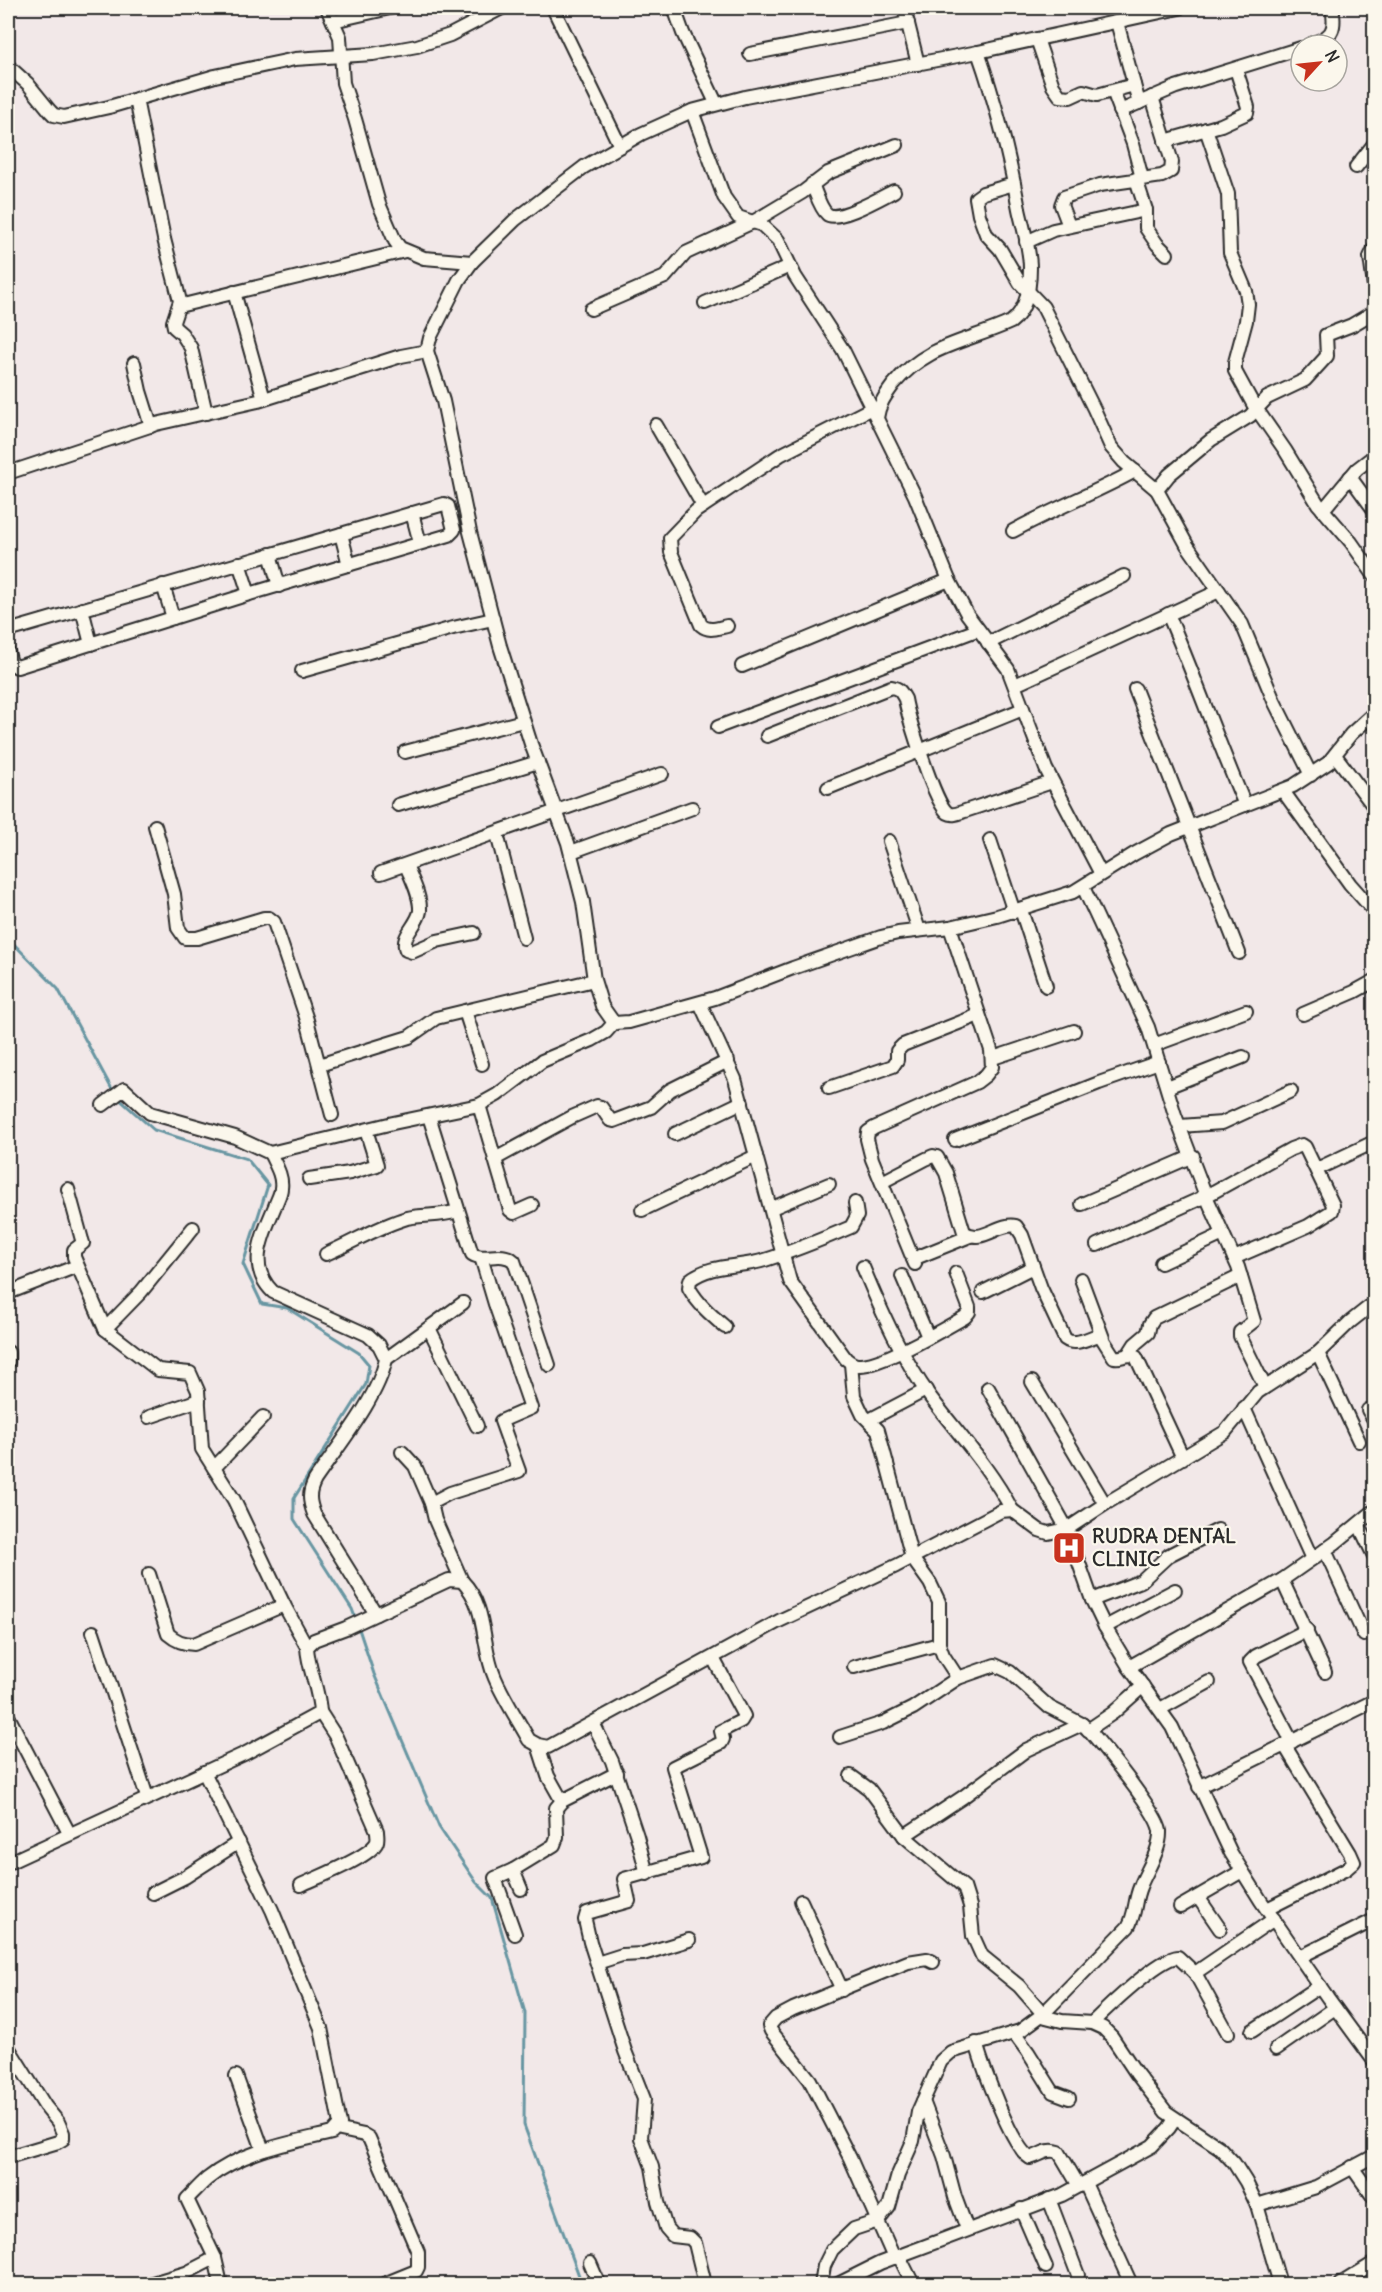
<svg xmlns="http://www.w3.org/2000/svg" width="1382" height="2292" font-family="Delius,sans-serif">
<style>
.lines{fill:none;stroke-linecap:round;stroke-linejoin:round}
.stream{stroke:#6896a2;stroke-width:3}
.minor-casing{stroke:#2b2b2b;stroke-width:16}
.minor{stroke:#fbf7ec;stroke-width:12}
.labels{text-anchor:middle;stroke-width:4.5;stroke-linejoin:round;paint-order:stroke}
.poi-label{font-size:20px;font-weight:bold;fill:#2b2b2b;stroke:#fbf7ec;text-anchor:start}
</style>
<rect width="100%" height="100%" fill="#f2e8e8"/>
<filter id="ink" filterUnits="userSpaceOnUse"><feTurbulence type="fractalNoise" baseFrequency=".0167" numOctaves="2"/><feDisplacementMap in="SourceGraphic" scale="12" xChannelSelector="R" yChannelSelector="G"/><feConvolveMatrix kernelMatrix="1 2 1 2 8 2 1 2 1" color-interpolation-filters="sRGB"/></filter>
<g filter="url(#ink)">
<g class="lines">
<g class="stream">
<polyline points="8,938 58,989 114,1093"/>
<polyline points="118,1098 154,1130 247,1159 268,1185 243,1264 262,1304 287,1308 359,1353 369,1365 366,1384 294,1498 294,1519 352,1609 356,1620"/>
<polyline points="358,1626 374,1674 439,1827 476,1882 492,1898 525,2013 524,2125 582,2284"/>
</g>
<defs>
<g id="minor">
<polyline points="327,8 340,37 343,83 355,119 379,204 395,241 400,248 424,258 472,262"/>
<polyline points="553,8 620,146"/>
<polyline points="674,8 683,33 716,103"/>
<polyline points="904,8 918,64"/>
<polyline points="1179,8 978,52 745,97 692,111 641,134 584,167 515,220 472,262 459,280 430,338 427,351 443,401 470,532 500,646 531,744 568,843 583,902 594,980 602,1006 614,1023 629,1022 715,998 793,968 881,937 898,933 950,927 997,916 1073,892 1134,854 1171,834 1293,786 1328,763 1351,734 1374,713"/>
<polyline points="333,21 390,8"/>
<polyline points="1117,22 1139,103"/>
<polyline points="1037,39 1053,86 1060,96 1070,97 1083,91 1097,95 1134,85"/>
<path d="M1309,45C1331,37 1337,32 1332,8"/>
<polyline points="750,54 908,23"/>
<polyline points="8,66 28,84 50,111 54,115 64,117 109,107 215,76 295,59 373,54 417,46 450,35 502,8"/>
<polyline points="1113,91 1133,144 1142,178"/>
<polyline points="136,99 164,239 180,301 173,322 174,327 182,334 191,348 206,413"/>
<polyline points="692,111 724,197 738,217 762,225 778,240 795,276 843,350 915,496 949,580 967,614 1008,669 1046,769 1101,874"/>
<polyline points="1120,111 1176,87 1301,48"/>
<polyline points="1206,129 1228,194 1230,253 1246,291 1248,304 1246,321 1235,362 1235,371 1253,404 1285,450 1318,504 1351,542 1374,575"/>
<polyline points="1165,141 1221,125 1247,113 1248,107 1236,69"/>
<polyline points="1356,167 1374,144"/>
<polyline points="1136,179 1146,210 1146,228 1157,244 1167,254"/>
<path d="M812,184C816,193 820,208 827,214C837,223 882,197 894,191"/>
<polyline points="1014,184 983,193 976,198 979,215 986,234 1000,249 1020,283 1043,307 1094,409 1111,447 1124,462 1157,490 1187,545 1242,624 1274,701 1311,775"/>
<polyline points="1069,226 1061,205 1064,197 1100,185 1162,176 1171,171 1172,162 1152,97"/>
<polyline points="1026,242 1053,230 1146,210"/>
<polyline points="1374,249 1370,257 1374,286"/>
<polyline points="234,292 264,399"/>
<polyline points="705,303 790,266"/>
<polyline points="179,306 405,251"/>
<polyline points="591,309 665,277 686,253 753,222 803,192 828,173 897,145"/>
<polyline points="134,363 140,391 151,426"/>
<path d="M877,418C879,404 885,396 893,385C927,344 965,343 1011,322C1027,310 1030,287 1030,268C1030,248 1023,228 1019,209C1009,155 996,103 978,52"/>
<polyline points="656,425 703,506"/>
<polyline points="8,473 156,424 258,401 401,356 427,351"/>
<polyline points="1350,477 1374,510"/>
<polyline points="1157,490 1169,475 1211,440 1250,416 1267,398 1305,380 1327,356 1326,335 1352,325 1374,312"/>
<polyline points="1323,510 1357,469 1374,456"/>
<polyline points="412,513 420,543"/>
<path d="M1013,531C1053,509 1095,493 1135,471"/>
<polyline points="341,534 349,565"/>
<polyline points="270,554 279,586"/>
<polyline points="239,563 249,594"/>
<polyline points="163,585 173,618"/>
<polyline points="82,609 91,644"/>
<path d="M1168,614C1195,677 1218,742 1245,805"/>
<path d="M727,626C717,628 709,632 701,625L671,552L670,538L696,511L780,455L872,408"/>
<polyline points="8,631 444,504 448,506 454,530 449,535 246,595 17,667 11,663 8,652"/>
<polyline points="988,643 1124,576"/>
<polyline points="742,666 949,580"/>
<polyline points="302,671 453,628 493,619"/>
<polyline points="1015,685 1219,591"/>
<polyline points="1135,689 1239,953"/>
<polyline points="718,727 977,630"/>
<path d="M767,736L891,687C899,688 901,692 905,699C908,716 935,805 948,813C953,816 959,813 965,811L1052,782"/>
<polyline points="405,752 523,721"/>
<polyline points="1335,755 1374,807"/>
<polyline points="828,788 1023,709"/>
<polyline points="1283,791 1350,884 1374,911"/>
<polyline points="398,805 538,762"/>
<polyline points="155,826 174,894 178,928 185,938 197,938 264,918 269,918 274,922 307,1020 332,1115"/>
<polyline points="497,834 524,938"/>
<polyline points="990,840 1014,912"/>
<polyline points="889,841 919,930"/>
<polyline points="571,852 692,808"/>
<path d="M406,865C411,878 421,896 420,911C418,925 400,936 406,950L412,952L437,941L474,933"/>
<polyline points="381,873 662,774"/>
<polyline points="1083,887 1148,1027 1175,1115 1206,1196 1238,1267 1254,1321 1240,1332 1240,1336 1265,1387"/>
<polyline points="1021,910 1046,986"/>
<path d="M700,1003L735,1079L790,1281L846,1359C850,1362 853,1365 858,1365C880,1367 944,1329 965,1317L969,1312V1307L956,1273"/>
<polyline points="465,1011 482,1064"/>
<polyline points="1303,1014 1354,992 1374,981"/>
<polyline points="1154,1045 1246,1011"/>
<polyline points="993,1058 1074,1031"/>
<polyline points="319,1065 409,1037 436,1018 594,980"/>
<polyline points="1167,1087 1243,1057"/>
<polyline points="829,1088 893,1066 897,1060 897,1051 903,1045 979,1015"/>
<polyline points="103,1105 124,1089 150,1113 235,1137 270,1153 393,1123 479,1105 497,1095 542,1061 592,1040 606,1032 614,1023"/>
<polyline points="479,1105 510,1210 514,1213 532,1205"/>
<path d="M429,1116L472,1254C484,1262 501,1250 514,1261L549,1365"/>
<polyline points="1180,1126 1222,1123 1291,1091"/>
<polyline points="675,1134 742,1102"/>
<polyline points="955,1140 1099,1083 1159,1062"/>
<path d="M270,1153C275,1164 283,1176 281,1188C281,1194 277,1200 275,1206C263,1235 246,1266 273,1292L368,1335L379,1345L386,1359C378,1398 338,1446 315,1480C308,1493 309,1501 314,1514L376,1614"/>
<polyline points="495,1159 572,1117 597,1106 601,1107 610,1120 614,1121 651,1107 670,1090 728,1061"/>
<polyline points="1317,1169 1374,1142"/>
<polyline points="309,1179 350,1173 377,1165 366,1130"/>
<path d="M882,1182L926,1159L933,1156L937,1157L946,1173L964,1232C982,1245 998,1222 1016,1226L1022,1235L1041,1288L1065,1339C1076,1347 1088,1337 1100,1335L1114,1357C1122,1359 1128,1352 1136,1357L1183,1458"/>
<polyline points="68,1189 82,1240 83,1243 74,1250 74,1257 105,1329 158,1370 190,1373 198,1391 202,1449 234,1500 284,1605 307,1647"/>
<polyline points="1082,1204 1193,1156"/>
<polyline points="772,1208 829,1184"/>
<polyline points="642,1210 756,1156"/>
<polyline points="1097,1245 1206,1196 1291,1149 1302,1145 1305,1147 1333,1205 1332,1211 1308,1226 1234,1258"/>
<path d="M326,1254C352,1243 379,1226 407,1218C424,1214 440,1217 457,1211"/>
<polyline points="913,1259 970,1236"/>
<polyline points="1161,1263 1223,1234"/>
<polyline points="915,1264 872,1159 867,1139 868,1132 874,1128 977,1082 986,1075 992,1067 991,1050 950,927"/>
<path d="M863,1267C882,1313 902,1358 931,1398C959,1435 990,1468 1012,1510"/>
<polyline points="902,1276 928,1337"/>
<polyline points="1081,1279 1103,1338"/>
<polyline points="983,1292 1033,1267"/>
<polyline points="8,1293 77,1266"/>
<path d="M725,1327C711,1315 698,1304 689,1288L690,1280C711,1263 741,1268 765,1260C794,1251 823,1239 851,1227L857,1216L855,1203"/>
<polyline points="429,1328 477,1426"/>
<polyline points="105,1329 141,1292 193,1228"/>
<polyline points="8,1352 8,1362"/>
<polyline points="1318,1353 1359,1441"/>
<polyline points="1128,1355 1135,1344 1148,1333 1150,1324 1154,1318 1241,1276"/>
<polyline points="386,1359 463,1303"/>
<polyline points="851,1364 854,1396 863,1415 878,1430 912,1558 930,1583 939,1602 939,1644 943,1655 958,1678"/>
<polyline points="1032,1382 1105,1504"/>
<polyline points="988,1388 1067,1529 1092,1600 1105,1627 1129,1667 1172,1727 1231,1853 1261,1901 1328,1998 1374,2061"/>
<polyline points="1244,1408 1312,1559"/>
<polyline points="1368,1410 1374,1420"/>
<polyline points="149,1417 199,1400"/>
<polyline points="869,1420 926,1390"/>
<polyline points="402,1452 415,1466 431,1503 435,1520 462,1581"/>
<polyline points="214,1468 263,1417"/>
<polyline points="431,1503 450,1493 519,1471 501,1421 531,1408 495,1304 481,1257"/>
<polyline points="1359,1525 1374,1556"/>
<polyline points="1325,1550 1364,1635"/>
<path d="M149,1574L168,1634C176,1641 183,1644 194,1644L284,1605"/>
<polyline points="1282,1580 1325,1672"/>
<polyline points="1092,1600 1141,1581 1169,1555 1218,1530"/>
<polyline points="1105,1627 1175,1590"/>
<polyline points="93,1632 147,1797"/>
<polyline points="854,1667 939,1644"/>
<polyline points="1129,1667 1282,1580 1335,1543 1374,1511"/>
<polyline points="1160,1709 1209,1682"/>
<polyline points="8,1716 69,1833"/>
<polyline points="593,1723 612,1761 637,1836 647,1874"/>
<polyline points="1088,1730 1113,1713 1143,1686"/>
<polyline points="1292,1742 1250,1662 1256,1656 1307,1630"/>
<polyline points="538,1745 548,1776 562,1801"/>
<path d="M204,1772L272,1910L321,2028L340,2124L332,2133C290,2143 241,2151 207,2179C200,2185 193,2193 187,2199L215,2258L221,2284"/>
<polyline points="851,1776 869,1789 904,1836 964,1887 970,1906 973,1936 982,1956 1019,1986 1046,2017 1062,2021 1092,2023 1103,2028 1112,2037 1136,2073 1166,2112 1220,2148 1234,2163 1246,2182 1257,2205 1280,2284"/>
<polyline points="1199,1787 1374,1701"/>
<polyline points="904,1836 963,1797 1026,1750 1082,1724"/>
<path d="M8,1863L246,1753L316,1715L320,1712C319,1689 308,1669 307,1647L314,1640L346,1628L449,1580L462,1581C488,1607 481,1647 495,1678C504,1699 518,1720 529,1740L538,1745L548,1747L779,1621L896,1566L1001,1511L1012,1510L1039,1530L1048,1533L1067,1529L1105,1504L1225,1432L1258,1392L1318,1353L1350,1322L1374,1303"/>
<polyline points="513,1870 495,1878 515,1934"/>
<path d="M301,1885C318,1877 365,1859 375,1845C379,1841 377,1836 377,1831L336,1737L320,1712"/>
<polyline points="521,1889 513,1870 554,1845 557,1837 556,1808 562,1801 617,1773"/>
<polyline points="153,1893 185,1877 239,1842"/>
<polyline points="1198,1897 1220,1929"/>
<polyline points="801,1901 842,1990"/>
<polyline points="1180,1907 1242,1871"/>
<polyline points="1267,1909 1346,1869 1354,1862 1350,1853 1285,1746"/>
<polyline points="1300,1957 1374,1920"/>
<polyline points="597,1963 622,1955 643,1954 689,1940"/>
<polyline points="1195,1973 1274,1919"/>
<path d="M1092,2023C1107,2008 1159,1958 1178,1957L1195,1973L1228,2033"/>
<polyline points="1252,2031 1320,1986"/>
<polyline points="1014,2033 1028,2052 1053,2092 1069,2098"/>
<path d="M976,2043C983,2067 1011,2146 1030,2158C1041,2155 1047,2148 1059,2152L1079,2186"/>
<polyline points="8,2047 45,2106 58,2122 63,2133 63,2139 58,2142 8,2157"/>
<polyline points="1276,2049 1335,2008"/>
<polyline points="236,2076 263,2150"/>
<polyline points="923,2101 944,2156 955,2197 967,2229"/>
<polyline points="336,2129 364,2135 369,2138 418,2252 418,2267 416,2271 384,2284"/>
<polyline points="1352,2167 1374,2198"/>
<polyline points="1085,2183 1131,2284"/>
<polyline points="1049,2199 1078,2275"/>
<polyline points="1257,2205 1316,2187 1374,2156"/>
<polyline points="1021,2209 1046,2267"/>
<polyline points="899,2256 913,2284"/>
<polyline points="894,2258 850,2158 810,2080 771,2031 769,2026 776,2018 793,2009 908,1962 927,1959 933,1962"/>
<polyline points="590,2263 599,2284"/>
<polyline points="149,2284 186,2273 215,2258"/>
<polyline points="705,2284 695,2243 690,2238 673,2236 666,2228 658,2202 652,2167 641,2138 644,2099 625,2051 590,1942 585,1920 587,1913 629,1901 624,1879 701,1857 673,1767 721,1743 723,1739 721,1731 741,1721 744,1716 713,1658"/>
<path d="M821,2284L824,2266L832,2250L854,2229L878,2221L889,2207L898,2175L913,2141L918,2112L941,2061L951,2052L1020,2031L1043,2014L1128,1927C1136,1914 1134,1901 1140,1887C1146,1871 1161,1850 1160,1831C1158,1813 1105,1749 1091,1732L1082,1724L1049,1707L1010,1672L995,1665L958,1678L913,1708L883,1723L840,1737"/>
<polyline points="838,2284 880,2263 1062,2195 1152,2146 1169,2128 1175,2119"/>
<polyline points="1340,2284 1374,2263"/>
</g>
</defs>
<use href="#minor" class="minor-casing"/>
<use href="#minor" class="minor"/>
</g>
</g>
<defs>
<symbol id="hospital-square" viewBox="-11 -11 22 22"><rect x="-9" y="-9" width="18" height="18" rx="4" fill="#c8321e" stroke="#fbf7ec"/><path d="M-5-5h3v3.5h4V-5h3V5h-3V1.5h-4V5h-3Z" fill="#fff"/></symbol>
</defs>
<g fill-rule="evenodd">
<use href="#hospital-square" x="1050" y="1529" width="38" height="38"/>
</g>
<g class="labels">
<g class="poi-label">
<text x="1092" y="1543">RUDRA DENTAL<tspan x="1092" dy="23">CLINIC</tspan></text>
</g>
</g>
<rect width="1382" height="2292" fill="none" stroke="#fbf7ec" stroke-width="30"/>
<rect x="15" y="15" width="1352" height="2262" fill="none" stroke="#2b2b2b" stroke-width="2" filter="url(#ink)"/>
<g transform="translate(1319 63) rotate(63)"><circle r="28" fill="#fbf7ec" stroke="#a8a59f" stroke-width="1.5"/>
<path d="M0-4.5L10 22L0 15L-10 22Z" fill="#c8321e"/>
<text y="-9" font-size="16" font-weight="bold" text-anchor="middle" fill="#2b2b2b">N</text>
</g>
</svg>
